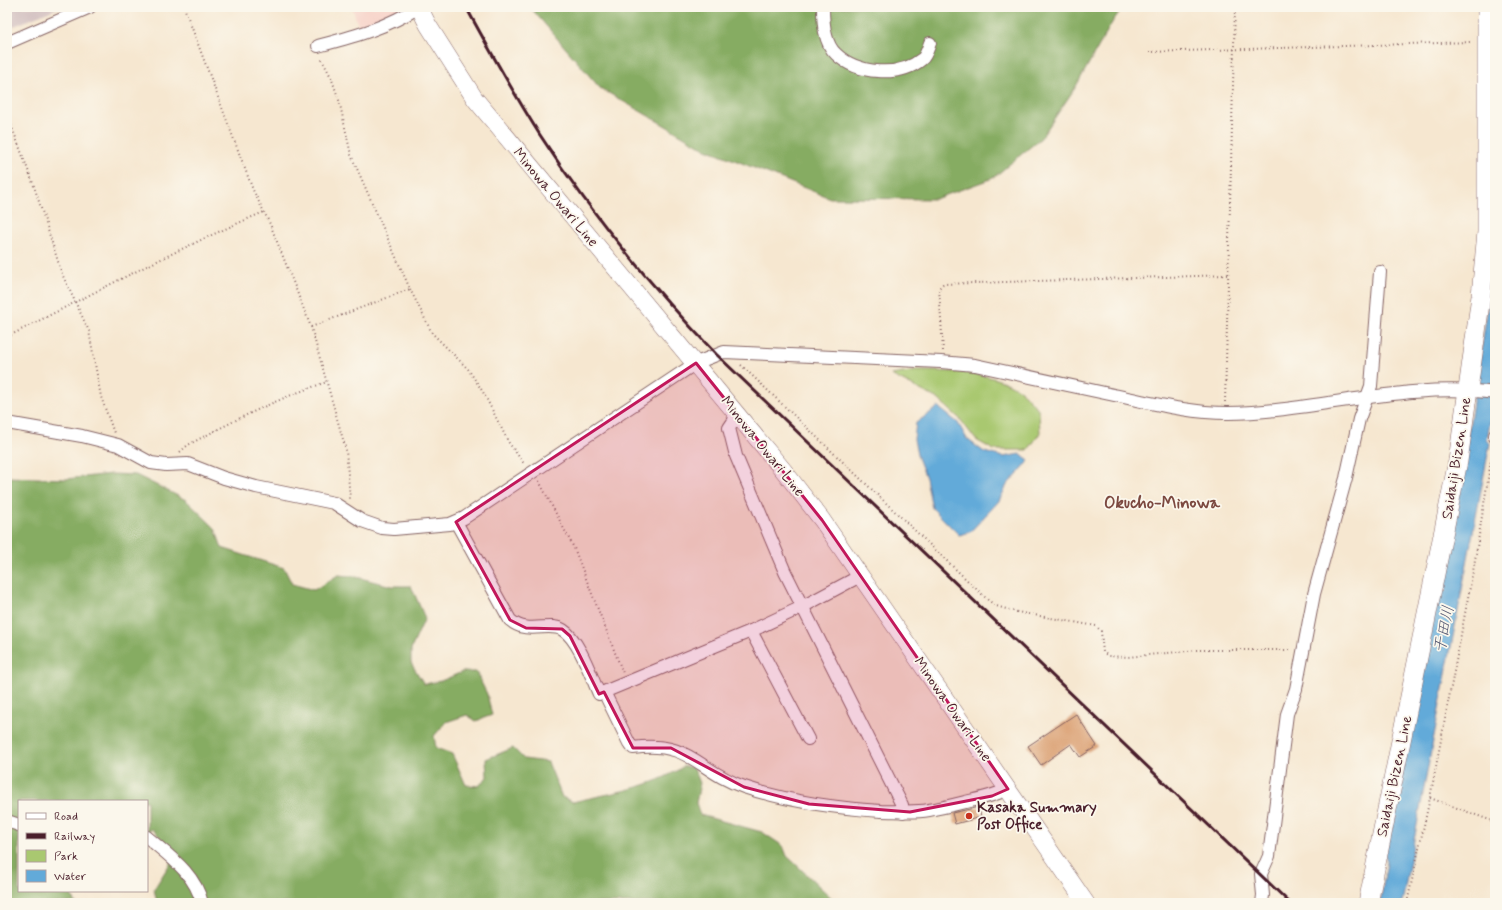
<svg xmlns="http://www.w3.org/2000/svg" width="1502" height="910" font-family="Mynerve,'Klee One',sans-serif">
<style>
.built{fill:#f7d1c7}
.industrial{fill:#d2bfc0}
.green{fill:#a9c870;stroke:#7a744e}
.forest{fill:#86ac62;stroke:#686646}
.water{fill:#62aad9;stroke:#566482}
.building{fill:#d89867}
.lines{fill:none;stroke-linecap:round;stroke-linejoin:round}
.minor-casing{stroke:#866565;stroke-width:14}
.secondary-casing{stroke:#866565;stroke-width:18}
.primary-casing{stroke:#866565;stroke-width:20}
.path{stroke:#866565;stroke-width:2;stroke-dasharray:1 3;stroke-linecap:butt}
.minor{stroke:#fff;stroke-width:12}
.secondary{stroke:#fff;stroke-width:17}
.primary{stroke:#fff;stroke-width:19}
.rail{stroke:#4a1f2b;stroke-width:3}
.marked{fill:#c2185b;fill-opacity:0.2;stroke:#c2185b;stroke-width:3;stroke-linejoin:round}
.poi-dot{fill:#c8321e;stroke:#fbf7ec;stroke-width:1.5}
.labels{text-anchor:middle;stroke-width:3.5;stroke-linejoin:round;paint-order:stroke}
.street-label{font-size:15px;fill:#4a1f2b;stroke:#fbf7ec}
.poi-label{font-size:15px;font-weight:bold;fill:#4a1f2b;stroke:#fbf7ec;text-anchor:start}
.water-label{font-size:16px;font-style:italic;fill:#545771;stroke:#fbf7ec}
.quarter-label{font-size:17px;font-weight:bold;fill:#7c4940;stroke:#fbf7ec}
</style>
<rect width="100%" height="100%" fill="#fbf7ec"/>
<filter id="ink" filterUnits="userSpaceOnUse"><feTurbulence type="fractalNoise" baseFrequency=".025" numOctaves="2"/><feDisplacementMap in="SourceGraphic" scale="8" xChannelSelector="R" yChannelSelector="G"/><feConvolveMatrix kernelMatrix="1 2 1 2 8 2 1 2 1" color-interpolation-filters="sRGB"/></filter>
<filter id="wash" filterUnits="userSpaceOnUse"><feTurbulence type="fractalNoise" baseFrequency=".012" numOctaves="4" result="noise"/><feDisplacementMap in="SourceGraphic" scale="16" xChannelSelector="R" yChannelSelector="G"/><feGaussianBlur stdDeviation="0.9" result="paint"/><feColorMatrix in="noise" values="0 0 0 0 0 0 0 0 0 0 0 0 0 0 0 0 0 1.4 0 .05"/><feComposite in="paint" operator="in"/></filter>
<g filter="url(#wash)">
<rect width="100%" height="100%" fill="#f6e7d0"/>
<polygon class="built" points="352,7 402,7 402,9 395,15 359,28"/>
<polygon class="industrial" points="7,7 60,7 7,29"/>
<path class="green" d="M916,371C948,371 990,371 1018,389C1026,394 1033,404 1039,411L1040,433L1028,450H994L976,440L960,419L938,399L891,375Z"/>
<g class="forest">
<polygon points="530,7 1123,7 1113,21 1075,88 1041,138 993,178 935,199 830,198 704,148 600,88"/>
<path d="M111,474L136,475L186,500L215,528L222,548L284,568L292,584L314,590L338,575L352,576L392,586H411L425,618L411,649V663L424,684L441,681L462,672H476L487,694L492,715L476,721L467,715L446,722L434,736L436,748L452,754L466,785L479,786L487,777L486,759L513,748L524,759L548,762L562,797L573,802C609,793 653,788 684,766L694,768L700,783L696,803L700,815L762,832L783,846L787,856L837,903H157L154,889L176,854L152,829L147,832V801H19V891H69L76,903H7V477L66,479Z"/>
</g>
<g class="water">
<polygon points="1495,261 1495,393 1487,440 1490,443 1402,903 1380,903 1387,862 1385,855 1463,466"/>
<polygon points="938,407 958,423 967,439 984,452 1003,457 1020,454 1029,461 1007,485 999,501 970,532 959,535 932,508 926,478 917,455 914,439 916,423"/>
</g>
<g id="blocks">
<g class="building">
<polygon points="1076,714 1097,746 1080,757 1071,744 1041,765 1028,746"/>
<polygon points="979,807 981,817 955,824 952,813"/>
</g>
</g>
</g>
<g filter="url(#ink)">
<use href="#blocks" fill-opacity="0" stroke="#866565" stroke-width="1"/>
<g class="lines">
<defs>
<g id="minor">
<path d="M823,7C823,22 824,43 836,54C857,74 899,78 922,59C926,56 928,48 930,43"/>
<polyline points="7,43 90,7"/>
<path d="M318,46C355,36 386,28 419,7"/>
<polyline points="740,417 735,419 729,428 736,456 785,572 902,805 903,812"/>
<path d="M7,423L82,436L118,445L151,463L166,465L188,464L224,478L256,487L334,503L362,521L382,528L394,529L450,524L464,518L696,363L724,352L941,362L975,365C1022,375 1068,385 1114,395C1152,403 1189,413 1228,413C1317,412 1405,381 1495,393"/>
<polyline points="1495,435 1495,437"/>
<path d="M456,522L510,620C528,636 549,621 563,630C579,640 591,676 599,694L751,631L802,607L860,576"/>
<polyline points="751,631 808,739"/>
<path d="M604,692L629,743L633,748C691,740 697,771 744,787C789,802 834,808 881,811C897,811 913,813 929,810C941,808 953,805 965,802C980,799 994,796 1008,789"/>
<polyline points="7,821 19,825"/>
<path d="M147,837C169,856 195,873 202,903"/>
<polyline points="1262,903 1263,895 1261,874 1269,856 1287,714 1296,689 1314,594 1346,478 1359,419 1371,386 1380,272"/>
</g>
<polyline id="secondary" points="419,7 428,25 475,99 784,471 822,520 1086,903"/>
<polyline id="primary" points="1368,903 1458,461 1481,296 1487,232 1487,7"/>
</defs>
<use href="#minor" class="minor-casing"/>
<use href="#secondary" class="secondary-casing"/>
<use href="#primary" class="primary-casing"/>
<g class="path">
<polyline points="184,7 253,190 270,224 311,327 346,450 350,499"/>
<polyline points="1149,52 1472,42"/>
<polyline points="7,114 34,186 62,274 89,331 101,397 114,433"/>
<polyline points="410,289 432,333 468,369 483,392 509,443 525,465"/>
<polyline points="311,327 410,289 351,155 339,100 331,77 321,58"/>
<path d="M7,337C92,294 176,249 264,212"/>
<polyline points="943,351 939,288 943,284 1227,275"/>
<polyline points="741,365 988,600 996,606 1017,612 1096,626 1101,631 1103,652 1108,656 1128,657 1197,650 1292,650"/>
<polyline points="1225,402 1235,7"/>
<path d="M180,452L188,445C233,421 278,398 327,382"/>
<polyline points="539,481 574,548 623,673"/>
<polyline points="1430,798 1495,822"/>
<polyline points="1407,903 1430,798 1474,566 1493,448"/>
</g>
<use href="#minor" class="minor"/>
<use href="#secondary" class="secondary"/>
<use href="#primary" class="primary"/>
<path class="rail" d="M466,7C490,51 514,94 540,135C591,214 652,287 716,354L1290,903"/>
</g>
</g>
<path class="marked" d="M696,363L822,520L1008,789L992,796L910,812L809,804L744,787L671,748H633L604,692L599,694L570,636L562,629L526,628L510,620L456,522Z"/>
<circle class="poi-dot" cx="969" cy="816" r="4"/>
<g class="labels">
<g class="street-label">
<text transform="translate(556 197) rotate(50)" y="5">Minowa Owari Line</text>
<text transform="translate(763 446) rotate(51)" y="5">Minowa Owari Line</text>
<text transform="translate(1456 458) rotate(-81)" y="5">Saidaiji Bizen Line</text>
<text transform="translate(953 709) rotate(55)" y="5">Minowa Owari Line</text>
<text transform="translate(1394 776) rotate(-78)" y="5">Saidaiji Bizen Line</text>
</g>
<g class="poi-label">
<text x="977" y="812">Kasaka Summary<tspan x="977" dy="17">Post Office</tspan></text>
</g>
<g class="water-label">
<text transform="translate(1443 629) rotate(-79)" y="6">干田川</text>
</g>
<g class="quarter-label">
<text x="1162" y="508">Okucho-Minowa</text>
</g>
</g>
<rect width="1502" height="910" fill="none" stroke="#fbf7ec" stroke-width="24"/>
<rect x="18" y="800" width="130" height="92" fill="#fbf7ec" stroke="#b4a19f"/>
<rect x="26" y="813" width="20" height="6" fill="#ffffff" stroke="#b4a19f"/>
<text x="54" y="820" font-size="12" fill="#4a1f2b">Road</text>
<rect x="26" y="833" width="20" height="6" fill="#4a1f2b" stroke="#b4a19f"/>
<text x="54" y="840" font-size="12" fill="#4a1f2b">Railway</text>
<rect x="26" y="850" width="20" height="12" fill="#a9c870" stroke="#b4a19f"/>
<text x="54" y="860" font-size="12" fill="#4a1f2b">Park</text>
<rect x="26" y="870" width="20" height="12" fill="#62aad9" stroke="#b4a19f"/>
<text x="54" y="880" font-size="12" fill="#4a1f2b">Water</text>
</svg>
